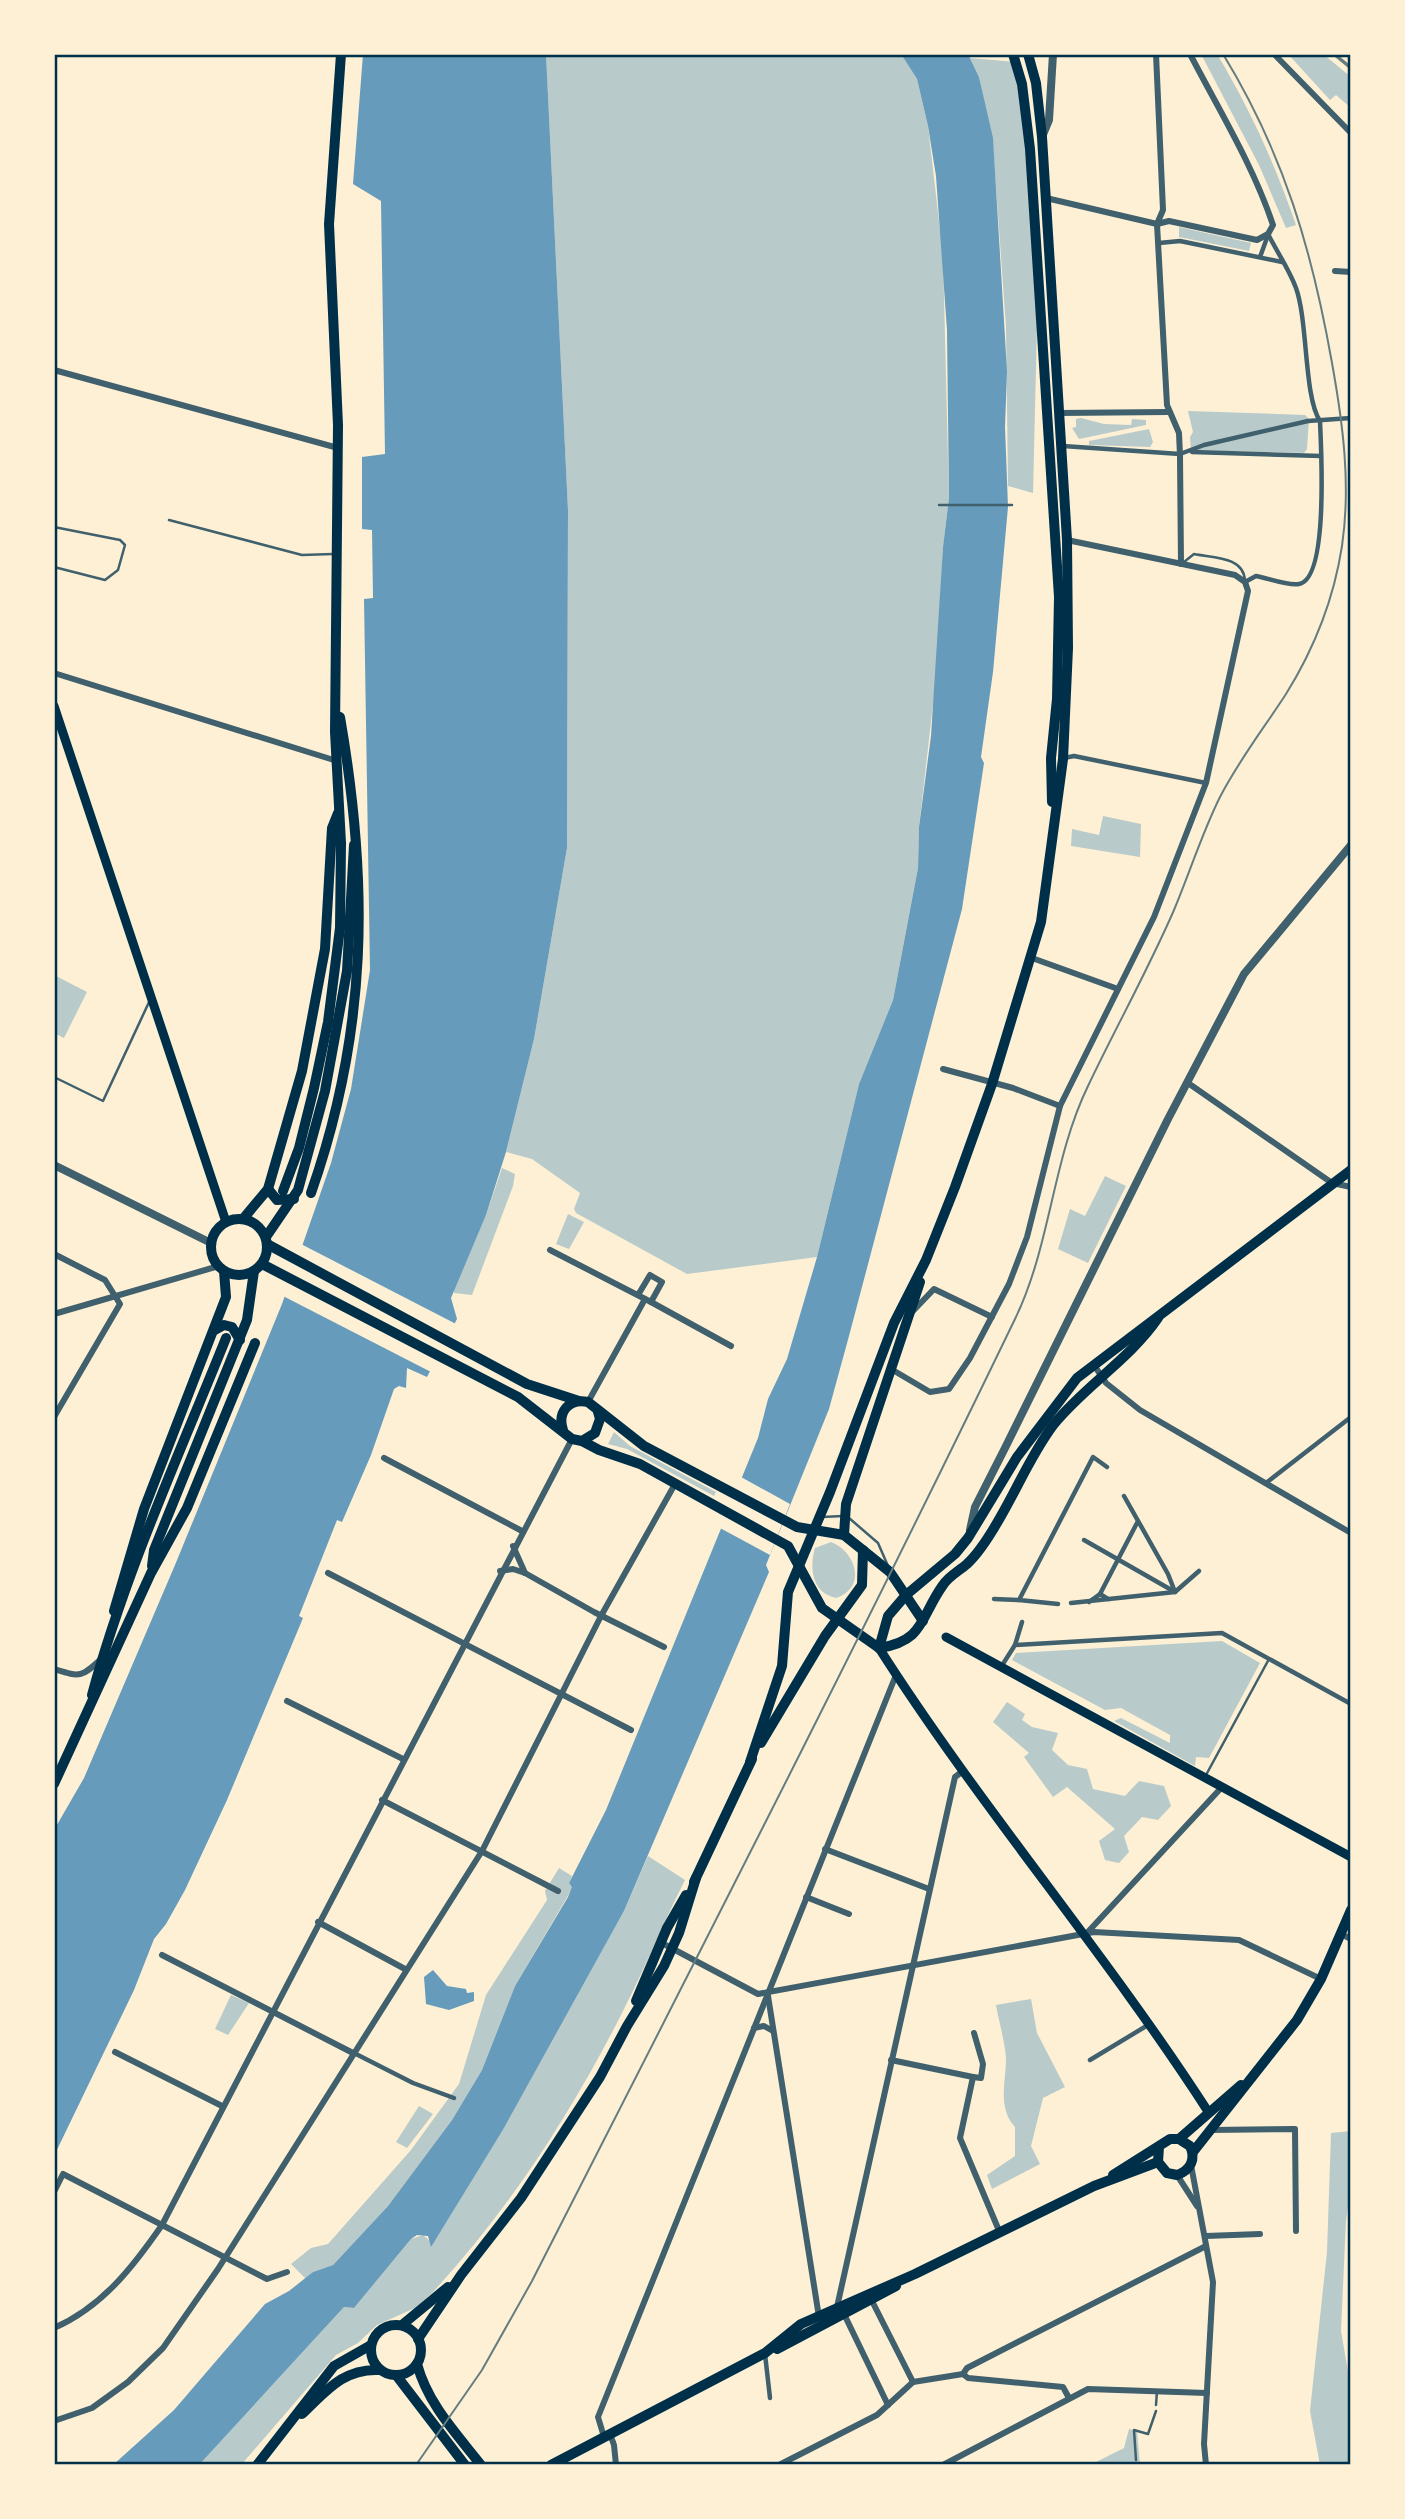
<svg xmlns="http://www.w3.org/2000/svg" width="1405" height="2519" font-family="'Sofia Sans Condensed',sans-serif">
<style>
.green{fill:#b9caca}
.water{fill:#669bbc}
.pier{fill:#fdf0d5}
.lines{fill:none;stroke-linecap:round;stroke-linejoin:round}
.service{stroke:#3f606c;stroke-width:2.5}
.pedestrian{stroke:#3f606c;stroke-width:4.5}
.minor{stroke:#3f606c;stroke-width:6}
.tertiary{stroke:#3f606c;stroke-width:8}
.secondary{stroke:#003049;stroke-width:9}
.primary{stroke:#003049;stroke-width:10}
.tram{stroke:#657d81;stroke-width:2}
.rail{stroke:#657d81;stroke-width:3.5}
.neatline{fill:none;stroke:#003049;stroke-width:2.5}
</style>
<rect width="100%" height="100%" fill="#fdf0d5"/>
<g class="green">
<polygon points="546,54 901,54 917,79 928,126 943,256 949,498 943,547 937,669 919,827 918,868 893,1000 859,1084 817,1257 687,1274 576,1213 574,1209 580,1193 532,1159 506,1152 534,1039 567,848 568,510"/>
<path d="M1201,54H1217C1250,109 1275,164 1296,225L1286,228L1259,165Z"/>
<polygon points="1288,54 1323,54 1351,77 1351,108 1336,95 1330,100"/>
<polygon points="970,58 1016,62 1030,167 1037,326 1033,493 1008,486 1006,327 993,144 979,77"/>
<polygon points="1179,227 1251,243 1249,251 1179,237"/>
<polygon points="1188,411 1305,415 1309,419 1307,449 1304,453 1191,450 1190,437 1193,432"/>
<polygon points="1081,418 1104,424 1131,425 1132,419 1146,420 1146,425 1079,439 1072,428 1076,427 1076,419"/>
<polygon points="1149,429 1153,442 1150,447 1089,445 1089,441"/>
<polygon points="1103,816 1141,824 1140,857 1071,846 1072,829 1099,835"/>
<polygon points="56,976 87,992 64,1038 54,1033"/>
<polygon points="502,1168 515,1174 513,1186 472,1295 454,1293 454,1288 486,1215"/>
<polygon points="1105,1176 1126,1186 1088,1263 1058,1249 1070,1209 1085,1216"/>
<polygon points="568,1214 584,1222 569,1249 556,1244"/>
<polygon points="614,1432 630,1446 716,1492 714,1496 627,1449 608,1444"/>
<path d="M831,1542C855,1551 868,1587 836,1598C812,1593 809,1568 815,1548Z"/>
<polygon points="1222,1641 1260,1663 1209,1758 1196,1757 1195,1766 1114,1721 1121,1718 1170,1743 1170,1735 1121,1708 1105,1710 1012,1660 1016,1653"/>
<polygon points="1007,1702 1025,1714 1022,1720 1032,1727 1058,1733 1052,1750 1068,1765 1087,1769 1093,1789 1125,1796 1139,1781 1164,1786 1171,1806 1158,1820 1142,1817 1124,1836 1129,1852 1119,1863 1105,1860 1099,1841 1115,1829 1067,1787 1053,1797 1024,1757 1029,1753 993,1722"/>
<path d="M648,1856L685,1880C663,1923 645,1968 623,2011C572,2112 509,2210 432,2293L415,2308L377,2325L358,2343L336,2355L241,2465H199L344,2307L354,2308L411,2239L423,2235L431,2242L504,2128L624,1911Z"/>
<polygon points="559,1868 572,1876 569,1883 573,1887 515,1986 482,2070 452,2120 388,2206 333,2265 313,2272 306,2279 291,2264 311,2248 328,2244 411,2150 459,2084 486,1995 547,1900 545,1891"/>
<polygon points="231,1995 249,2003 228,2035 215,2029"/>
<path d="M1031,1999L1037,2033L1065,2087L1043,2098L1031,2146L1040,2164L992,2189L987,2175L1015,2156V2127C997,2107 1006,2082 1006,2059C1005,2042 999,2022 996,2005Z"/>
<polygon points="419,2106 433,2114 407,2148 396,2142"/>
<polygon points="1351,2131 1351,2190 1346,2220 1341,2331 1351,2389 1351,2465 1320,2465 1310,2411 1327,2252 1331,2133"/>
<polygon points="1129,2429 1137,2431 1140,2465 1097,2465 1096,2462 1124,2448"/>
</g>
<g class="water">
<polygon points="363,54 546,54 568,510 567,848 534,1039 506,1152 486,1215 451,1298 457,1319 427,1377 407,1368 406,1388 399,1386 394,1389 371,1455 342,1522 337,1520 299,1616 303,1618 227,1800 185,1890 166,1924 154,1939 134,1990 54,2156 54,1830 84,1778 175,1565 282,1304 331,1163 351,1089 370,970 364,599 373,598 372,530 362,529 362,457 385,454 381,201 353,184"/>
<polygon points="901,54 968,54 979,77 993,138 1007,371 1005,427 1008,507 993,672 981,757 984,763 962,909 849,1336 829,1409 766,1565 769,1572 624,1911 504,2128 431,2247 428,2236 417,2235 411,2239 354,2308 344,2307 199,2465 113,2465 174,2410 265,2304 289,2291 313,2272 333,2265 388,2206 452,2120 482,2070 515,1986 568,1897 572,1887 569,1883 606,1810 758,1438 768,1399 787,1359 817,1257 859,1084 893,1000 918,868 919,827 931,736 943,547 949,498 947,330 936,176 928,126 917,79"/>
<polygon points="433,1970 447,1986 466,1989 467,1993 474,1992 474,2001 449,2010 426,2004 424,1977"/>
</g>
<g class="pier">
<polygon points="299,1243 458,1325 433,1373 281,1295"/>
<polygon points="741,1477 790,1504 770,1555 720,1528"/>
</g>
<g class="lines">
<g class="service">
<polyline points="939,505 1012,505"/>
<polyline points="169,520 302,555 333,554"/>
<polyline points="54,527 120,540 125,545 118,570 105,580 54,567"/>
<path d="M1184,562L1194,554C1213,558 1244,556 1245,581"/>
<polyline points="54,1077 103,1101 150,1000"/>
<polyline points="822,1517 843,1516"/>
<polyline points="849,1518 878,1543 888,1566"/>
<polyline points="1206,1775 1269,1659"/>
<polyline points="1156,2405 1157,2391"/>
<polyline points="1136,2460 1134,2430 1148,2434 1156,2411"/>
</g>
<g class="pedestrian">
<polyline points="1159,243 1180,241 1282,262"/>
<polyline points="1260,257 1268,235"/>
<polyline points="1063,446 1180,454 1204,445 1308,421 1351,418"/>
<polyline points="1192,452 1321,456"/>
<path d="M1245,582L1256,576C1268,578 1287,586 1299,584C1329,579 1321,447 1320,421C1304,398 1308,321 1296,288C1289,269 1277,252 1268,234"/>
<polyline points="1064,758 1074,756 1206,783"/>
<polyline points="1266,1483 1351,1417"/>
<polyline points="1084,1540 1175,1592 1199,1571"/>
<polyline points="1100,1594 1137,1523"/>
<polyline points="994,1599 1019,1600"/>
<polyline points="1089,1602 1100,1594 1108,1599"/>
<polyline points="1071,1603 1175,1592 1168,1574 1124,1496"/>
<polyline points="1058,1604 1019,1600 1093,1457 1107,1467"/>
<polyline points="1015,1645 1022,1622"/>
<polyline points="1001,1667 1015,1645 1222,1633 1351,1704"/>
<polyline points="354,2053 413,2083 454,2098"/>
<polyline points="1090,2060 1148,2025"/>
<polyline points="765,2354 770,2398"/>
</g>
<g class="minor">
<polyline points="1156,54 1163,210 1157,224 1167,405 1179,433 1180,456 1181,564"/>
<polyline points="1274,54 1351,133"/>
<path d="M1046,198L1157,224L1169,221L1257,240L1268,234L1273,225C1253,165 1219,110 1190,54"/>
<polyline points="1335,271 1351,272"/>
<polyline points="54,370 338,448"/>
<polyline points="1059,413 1168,412"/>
<polyline points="54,673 337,761"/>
<polyline points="1032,958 1118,989"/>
<polyline points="943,1069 1013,1088 1060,1106"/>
<polyline points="1188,1083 1332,1183 1351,1187"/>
<polyline points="550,1250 651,1302 662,1282 650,1275 638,1295"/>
<polyline points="54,1254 105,1280 120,1304 54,1417"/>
<polyline points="651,1302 731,1346"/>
<polyline points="913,1311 934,1289 992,1317"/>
<polyline points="54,1314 219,1266"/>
<polyline points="1094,1365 1106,1383 1140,1410 1351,1533"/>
<polyline points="891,1369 930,1392 949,1389 970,1358 1009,1284 1027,1237 1060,1106 1154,917 1206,783 1248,591 1245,582 1235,575 1067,540"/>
<polyline points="588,1402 645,1299"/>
<polyline points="384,1458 522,1531"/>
<polyline points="513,1546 525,1573"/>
<polyline points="500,1571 513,1569 525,1573 594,1612 664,1647"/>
<polyline points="328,1573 631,1730"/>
<path d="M54,1669C80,1677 81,1678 101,1659"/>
<polyline points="287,1701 403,1759"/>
<polyline points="382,1800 558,1891"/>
<polyline points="825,1849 929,1889"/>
<polyline points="806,1897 849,1914"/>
<polyline points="318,1922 405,1969"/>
<polyline points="1086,1934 1222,1787"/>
<polyline points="1341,1934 1351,1939"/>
<polyline points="660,1942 758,1994 1094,1932 1239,1940 1321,1979"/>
<polyline points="162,1955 353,2053"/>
<polyline points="768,1996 819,2317"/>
<polyline points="754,2028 764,2026 773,2031"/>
<polyline points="115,2052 222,2106"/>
<polyline points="891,2060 973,2077 960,2138 1000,2233"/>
<polyline points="973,2077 981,2078 983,2064 974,2033"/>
<polyline points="1210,2130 1295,2129 1296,2231"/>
<polyline points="1191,2165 1213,2282 1204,2444 1206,2465"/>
<polyline points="1177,2175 1197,2206"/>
<polyline points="54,2192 63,2174 267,2279 287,2272"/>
<polyline points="1206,2236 1260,2234"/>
<polyline points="868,2299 872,2301 913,2382"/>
<polyline points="837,2307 955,1777 963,1771"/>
<polyline points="844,2314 888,2405"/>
<path d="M54,2328C102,2307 133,2267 162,2225L572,1439"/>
<polyline points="963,2374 967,2368 1206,2246"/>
<polyline points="54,2421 92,2408 128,2382 163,2348 218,2269 482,1851 601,1616 675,1484"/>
<polyline points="610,2434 614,2445 616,2465"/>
<polyline points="604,2437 598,2417 896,1675"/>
<polyline points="779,2465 877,2415 913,2382 963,2374 968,2378 1063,2387 1069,2398"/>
<polyline points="943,2465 1088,2389 1207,2393"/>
</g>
<g class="tertiary">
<polyline points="1042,137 1049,120 1053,54"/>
<polyline points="54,1165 211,1243"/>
<polyline points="970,1530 975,1507 1005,1448 1168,1119 1244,974 1351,845"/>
</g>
<g class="secondary">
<polyline points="54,706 226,1222"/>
<polyline points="946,1637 1351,1857"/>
<path d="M879,1648C981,1808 1106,1953 1209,2113"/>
</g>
<g class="primary">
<polyline points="1013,54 1022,84 1030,149 1059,597 1057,699 1051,758 1052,802"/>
<polyline points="268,1189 277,1200 294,1199"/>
<polyline points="283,1191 299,1148 314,1088 328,1022 340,928 341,843 335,732 338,425 329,224 341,54"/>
<path d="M311,1193C368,1031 369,884 340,717"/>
<circle cx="239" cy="1247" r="28"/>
<polyline points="243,1219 268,1189 302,1071 325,949 332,828 338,813"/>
<polyline points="266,1237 298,1190 325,1091 347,971 354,845"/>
<polyline points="267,1244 527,1384 579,1401"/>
<polyline points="262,1264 518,1397 572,1439 582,1441 595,1433 600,1419 598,1412"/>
<polyline points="215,1330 224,1325 232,1327 240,1340"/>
<path d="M563,1430C557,1412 569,1398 588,1402L644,1446L797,1527L844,1535L890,1572L923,1621"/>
<path d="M582,1441L599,1450L640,1464L788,1546L822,1608L879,1648C925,1641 920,1617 943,1585C949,1576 959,1571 967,1564C980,1552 992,1532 1001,1516C1019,1485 1032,1453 1054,1424C1086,1385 1130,1359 1158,1318"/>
<polyline points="844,1535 846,1504 920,1282"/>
<polyline points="152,1566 154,1550 247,1320 254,1271"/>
<polyline points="114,1611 144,1509 226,1297 224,1271"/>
<polyline points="879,1648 888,1616 906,1595 955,1554 968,1538 1017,1457 1077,1378 1351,1170"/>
<path d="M92,1695C125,1573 179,1455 226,1338"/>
<polyline points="761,1743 825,1636 862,1585 863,1550"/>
<polyline points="750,1762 782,1666 788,1592 830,1492 894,1323 926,1260 955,1187 992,1084 1041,922 1063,759 1068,648 1067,540 1042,137 1036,83 1028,54"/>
<polyline points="54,1784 151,1573 187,1508 255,1343"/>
<polyline points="694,1882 752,1759"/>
<polyline points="636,2001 667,1928 686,1895"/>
<polyline points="1179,2139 1241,2085"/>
<polyline points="1193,2152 1297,2020 1321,1979 1351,1910"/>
<path d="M1113,2175L1170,2139H1179L1190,2146C1196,2159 1191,2170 1177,2175L1167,2173L1158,2162L1159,2147"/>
<circle cx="396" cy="2350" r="25"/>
<polyline points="402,2325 448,2287"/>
<polyline points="418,2339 461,2275 521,2198 600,2077 627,2026 664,1966 679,1933 696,1878"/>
<polyline points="777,2349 896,2286"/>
<path d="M417,2364C428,2404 455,2432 481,2465"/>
<polyline points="396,2375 465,2465"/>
<path d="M302,2414C327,2390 344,2368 380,2370"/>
<polyline points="257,2465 334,2366 371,2345"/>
<polyline points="551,2465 765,2353 801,2324 915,2274 1094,2186 1158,2162"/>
</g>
<path class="tram" d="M416,2465L482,2370L532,2281C695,1961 859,1642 1015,1319C1051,1245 1052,1160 1088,1086C1116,1027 1148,970 1174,910C1190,872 1202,833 1220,797C1239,760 1264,728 1286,694C1314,649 1334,598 1342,546C1351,485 1343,424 1332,363C1312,250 1284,154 1223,54"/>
<g class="rail">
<polyline points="1334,54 1351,68"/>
<polyline points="1351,2231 1351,2327"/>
</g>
</g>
<rect width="1405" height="2519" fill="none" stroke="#fdf0d5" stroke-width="112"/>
<rect x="56" y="56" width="1293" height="2407" class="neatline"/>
</svg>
